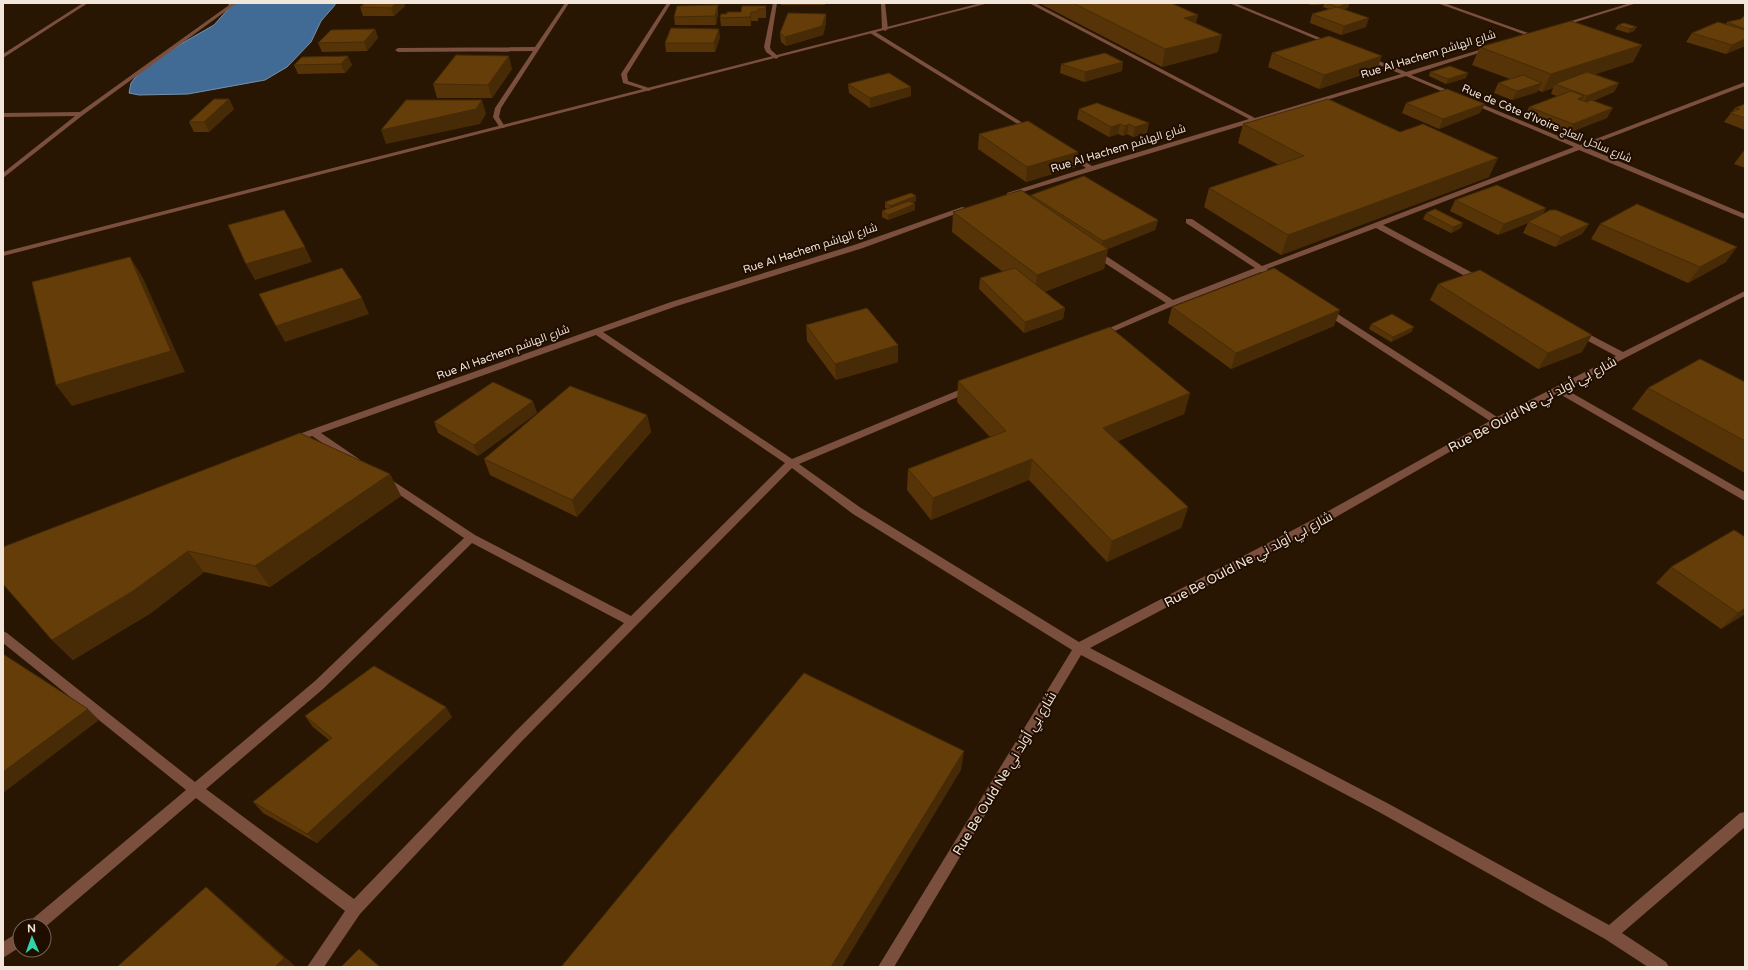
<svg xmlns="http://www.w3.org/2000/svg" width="1748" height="970" font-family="'Varela Round',Cairo,sans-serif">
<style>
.water{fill:#416b95;stroke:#7690a9}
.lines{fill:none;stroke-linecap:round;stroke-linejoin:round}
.minor{fill:#7a4f3e;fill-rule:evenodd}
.tertiary{fill:#7a4f3e;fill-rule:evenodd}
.wall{fill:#563408}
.shaded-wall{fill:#462b06}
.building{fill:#643d09;stroke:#462b06}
.labels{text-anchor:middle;stroke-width:4;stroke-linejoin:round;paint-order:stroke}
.far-street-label{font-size:11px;fill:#f2e5d9;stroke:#1f0d00}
.street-label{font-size:13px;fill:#f2e5d9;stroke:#1f0d00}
</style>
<rect width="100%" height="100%" fill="#291602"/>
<polygon class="water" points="229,3 335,3 335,5 321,21 311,42 287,67 265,80 188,94 139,95 129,93 131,83 141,70 179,45 214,25 230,7"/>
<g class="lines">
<g class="minor">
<polygon points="83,3 88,3 3,58 3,54"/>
<polygon points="232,3 237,3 83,115 3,178 3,173 75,116 3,117 3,113 80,112"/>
<polygon points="565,3 569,3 501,108 499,117 505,127 504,128 500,128 493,117 495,108 533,51 398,52 395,50 398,48 535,47"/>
<polygon points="667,3 671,3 627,74 628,81 652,89 649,91 623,83 621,74"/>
<polygon points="773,3 777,3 770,47 771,50 779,57 776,59 766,52 764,47"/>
<polygon points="881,3 885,3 888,29 885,31 882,29"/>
<polygon points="1029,3 1035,3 1255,118 1401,74 1365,59 1365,57 1369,57 1406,72 1489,47 1494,48 1411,75 1457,94 1457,96 1453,96 1406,76 1009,196 1007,195 1007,193 1086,168 1064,153 1064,151 1068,151 1092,166 1249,119"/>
<polygon points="1229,3 1235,3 1335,44 1330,45"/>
<polygon points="1437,3 1444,3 1534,35 1529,36"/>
<polygon points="1630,3 1637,3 1563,26 1558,25"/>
<polygon points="870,31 874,31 1034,130 1029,131 870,33"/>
<polygon points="1745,82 1745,86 1585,147 1745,214 1745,219 1579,150 1383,225 1482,278 1482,282 1476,282 1376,228 1267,269 1270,272 1269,274 1266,274 1261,272 1175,305 1103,336 1097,336 1096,334 1166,303 1091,254 1091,250 1097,250 1173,300 1255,268 1186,223 1186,219 1192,219 1262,266 1574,147 1470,103 1470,101 1474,101 1580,145"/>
<path d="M962,207L969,209L863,248L677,306L603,332L792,459L966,387H972L974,389L972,391L799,464L861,508L1079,642L1314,519L1490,421L1324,313V309H1330L1497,417L1616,356L1575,334L1574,332L1575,330H1581L1623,352L1745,291V296L1565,389L1745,492V501L1558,393L1500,423L1322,525L1090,648L1389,804L1609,925L1740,813L1745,812V827L1622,933L1666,962L1669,967H1648L1605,939L1379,812L1081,655L894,967H878L1072,650L853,514L792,468L522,741L360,914L324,967H307L345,911L196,798L44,928V926H28L30,921L186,790L3,643V631L7,633L195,782L315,681L464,538L382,483L381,481L382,479H390L475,535L631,616L785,463L596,335L321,433L359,459L361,461L359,463H353L312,436L292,443L287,440L289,438L310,430L671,302L857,244ZM472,543L624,623L514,733L354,899L206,789L323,689Z"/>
<polygon points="20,931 20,947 3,958 3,942"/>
</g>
<polygon class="tertiary" points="981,3 989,3 3,256 3,252"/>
</g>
<g class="wall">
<polygon points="581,3 661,3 661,4 582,4"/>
<rect x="781" y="3" width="44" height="2"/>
<polygon points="1039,3 1171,3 1218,52 1162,67"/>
<polygon points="1301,3 1349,3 1348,8 1343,9 1366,27 1341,35 1310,23 1312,14 1329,9 1323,7 1324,4 1313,5"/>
<polygon points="718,5 718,14 716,25 675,25 674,17"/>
<polygon points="405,6 394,16 363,16 360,7"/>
<polygon points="766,6 766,18 758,18 758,21 751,21 751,26 721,26 720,18 727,14 741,12"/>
<polygon points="1745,15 1745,46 1726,54 1686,42 1692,33 1726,24 1727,22 1741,19"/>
<polygon points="826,23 823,35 786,46 781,42 780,33"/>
<polygon points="1624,23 1634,31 1628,33 1615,29 1618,25"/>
<polygon points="375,29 378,38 367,51 322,52 318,43"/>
<polygon points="720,37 715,52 666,52 665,43"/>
<polygon points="1642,45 1633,62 1595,74 1619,83 1614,92 1593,101 1607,118 1568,133 1525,116 1529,107 1557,96 1551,94 1553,88 1542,92 1538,90 1537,92 1512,100 1494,93 1498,83 1510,79 1472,65 1480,47"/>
<polygon points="1272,53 1377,70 1319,89 1268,67"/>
<polygon points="302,57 352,65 345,73 298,74 294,65"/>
<polygon points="1061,64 1122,71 1084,82 1060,73"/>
<polygon points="512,69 492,98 437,98 433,84"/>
<polygon points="1430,72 1466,78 1446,84 1429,76"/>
<polygon points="848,84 911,87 911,96 870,108 849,93"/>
<polygon points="229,99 234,109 209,132 194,132 189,122"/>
<polygon points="1097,103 1147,133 1133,137 1127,134 1123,136 1118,134 1109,137 1077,119 1079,109"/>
<polygon points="1406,103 1480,113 1439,129 1402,113"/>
<polygon points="1745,104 1745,130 1724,122 1735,108"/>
<polygon points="1243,124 1400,132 1489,177 1281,255 1204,207 1209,188 1279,165 1238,143"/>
<polygon points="979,134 1076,167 1026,182 978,149"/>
<polygon points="1745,149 1745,168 1734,164"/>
<polygon points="1031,195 1158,220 1155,230 1108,249 1104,269 1044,292 1065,308 1063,319 1024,333 979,289 980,278 1003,272 952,232 953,212 1030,196"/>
<polygon points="916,196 916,201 913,203 915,210 888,220 882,217 882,211 887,209 885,208 885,202"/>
<polygon points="1455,200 1546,208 1542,215 1589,224 1582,234 1555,247 1523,233 1528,223 1498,235 1450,211"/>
<polygon points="1426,213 1461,228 1451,233 1423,219"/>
<polygon points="1600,224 1726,262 1688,283 1591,239"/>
<polygon points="1438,284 1582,352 1538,369 1430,300"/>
<polygon points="1172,307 1334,326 1231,369 1168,323"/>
<polygon points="1371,324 1414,327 1411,332 1391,342 1369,329"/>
<polygon points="806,325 898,345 898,362 836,380 807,341"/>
<polygon points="958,381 1190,393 1184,414 1118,441 1188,507 1181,528 1107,562 1029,480 931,520 907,490 908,469 990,437 957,402"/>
<polygon points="1745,382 1745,473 1632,409 1648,388"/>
<polygon points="537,413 478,456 438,433 434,422"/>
<polygon points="647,415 651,432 577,517 490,475 484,459"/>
<polygon points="390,474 401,496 270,587 204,572 151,613 73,660 52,640 3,584"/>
<polygon points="1671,567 1745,614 1721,629 1656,583"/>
<polygon points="305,716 452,717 317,843 263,813 253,802 329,740 313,727"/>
</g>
<g class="shaded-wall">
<polygon points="396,3 404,3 405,6 394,16 391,8"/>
<polygon points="1314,3 1324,3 1324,4 1313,5"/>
<polygon points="1349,3 1348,8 1337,12 1338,7"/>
<polygon points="718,5 718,14 716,25 715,16"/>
<polygon points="751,12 751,26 750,17"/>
<polygon points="826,14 826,23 823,35 786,46 785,37"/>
<polygon points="1198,15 1194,31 1184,18"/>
<polygon points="1369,18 1366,27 1341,35 1344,26"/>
<polygon points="1637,27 1634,31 1628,33 1630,29"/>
<polygon points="375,29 378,38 367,51 364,42"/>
<polygon points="719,29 720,37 715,52 714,43"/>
<polygon points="1222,35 1218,52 1162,67 1165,49"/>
<polygon points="1745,39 1745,46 1726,54 1732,45"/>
<polygon points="1642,45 1633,62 1560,86 1555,84 1553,88 1542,92 1551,74"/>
<polygon points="348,56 352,65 345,73 341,64"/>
<polygon points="509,56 512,69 492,98 488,85"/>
<polygon points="1382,56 1377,70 1319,89 1324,75"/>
<polygon points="1123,62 1122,71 1084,82 1085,72"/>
<polygon points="1468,73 1466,78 1446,84 1448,79"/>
<polygon points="1542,83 1537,92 1512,100 1517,91"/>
<polygon points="1619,83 1614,92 1582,105 1587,96"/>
<polygon points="911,87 911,96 870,108 870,98"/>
<polygon points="1584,96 1579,106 1578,99"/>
<polygon points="229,99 234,109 209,132 204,122"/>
<polygon points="482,100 486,114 480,124 386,144 381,130"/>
<polygon points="1485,104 1480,113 1439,129 1443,119"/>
<polygon points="1613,108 1607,118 1568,133 1573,124"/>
<polygon points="1149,123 1147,133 1133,137 1135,127"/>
<polygon points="1120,124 1118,134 1109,137 1111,127"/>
<polygon points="1129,124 1127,134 1123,136 1125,126"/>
<polygon points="1078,152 1076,167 1026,182 1027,167"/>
<polygon points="1498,158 1489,177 1281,255 1288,235"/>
<polygon points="916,196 916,201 890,211 890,206"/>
<polygon points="915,204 915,210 888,220 888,215"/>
<polygon points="1546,208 1540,218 1498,235 1504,224"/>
<polygon points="1158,220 1155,230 1108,249 1104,269 1035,295 1037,275 1101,251 1103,241"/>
<polygon points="1463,223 1461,228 1451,233 1453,227"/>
<polygon points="1589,224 1582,234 1555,247 1561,237"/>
<polygon points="305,247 312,262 255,280 246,264"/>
<polygon points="1737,247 1726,262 1688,283 1700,267"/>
<polygon points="130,257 143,278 185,372 72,406 56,385"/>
<polygon points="362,298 369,314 285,342 276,326"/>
<polygon points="1065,308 1063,319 1024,333 1025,322"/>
<polygon points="1340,310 1334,326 1231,369 1236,353"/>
<polygon points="1414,327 1411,332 1391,342 1393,337"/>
<polygon points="1592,335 1582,352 1538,369 1548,353"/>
<polygon points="898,345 898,362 836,380 835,364"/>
<polygon points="1190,393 1184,414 1098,449 1103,428"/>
<polygon points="533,401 537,413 478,456 474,445"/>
<polygon points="647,415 651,432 577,517 572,500"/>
<polygon points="1032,459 1029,480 931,520 933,498"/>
<polygon points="390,474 401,496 270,587 255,566"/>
<polygon points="1188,507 1181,528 1107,562 1112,541"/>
<polygon points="188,551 204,572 151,613 73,660 52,640"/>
<polygon points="1745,608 1745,614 1721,629 1738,613"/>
<polygon points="446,707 452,717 317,843 307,834"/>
<polygon points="88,709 99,720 3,793 3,772"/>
<polygon points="964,751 961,770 842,967 831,967"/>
<polygon points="206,887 227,905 296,967 275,967"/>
</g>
<g class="building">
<polygon points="365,3 396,3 391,8 360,7"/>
<polygon points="1073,3 1171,3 1198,15 1184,18 1222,35 1165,49"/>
<polygon points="1325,3 1349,3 1338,7"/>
<polygon points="718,5 715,16 674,17 677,6"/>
<polygon points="742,6 766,6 765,9 758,9 757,12 751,12 750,17 720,18 721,14 727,14 727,12 741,12"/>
<polygon points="1337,7 1369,18 1344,26 1312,14"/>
<polygon points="788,13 826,14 822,26 785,37 780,33"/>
<polygon points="1745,15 1745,29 1727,22 1741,19"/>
<polygon points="1571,21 1642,45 1551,74 1480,47"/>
<polygon points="1718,22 1745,30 1745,39 1732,45 1692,33"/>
<polygon points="1624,23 1637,27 1630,29 1618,25"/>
<polygon points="671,28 719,29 714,43 665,43"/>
<polygon points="375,29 364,42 318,43 331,30"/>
<polygon points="1329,36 1382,56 1324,75 1272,53"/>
<polygon points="1105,53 1123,62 1085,72 1061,64"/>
<polygon points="456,55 509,56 488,85 433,84"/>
<polygon points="348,56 341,64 294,65 302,57"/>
<polygon points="1450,66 1468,73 1448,79 1430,72"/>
<polygon points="1587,72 1619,83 1587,96 1555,84"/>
<polygon points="889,73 911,87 870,98 848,84"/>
<polygon points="1523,75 1542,83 1517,91 1498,83"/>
<polygon points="1447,89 1485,104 1443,119 1406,103"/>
<polygon points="1571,91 1584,96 1578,99 1587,102 1591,100 1613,108 1573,124 1529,107"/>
<polygon points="214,99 229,99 204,122 189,122"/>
<polygon points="1328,99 1400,132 1423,124 1498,158 1288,235 1209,188 1304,156 1243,124"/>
<polygon points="406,100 482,100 476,109 381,130"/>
<polygon points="1097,103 1149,123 1135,127 1129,124 1125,126 1120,124 1111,127 1079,109"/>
<polygon points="1745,104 1745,118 1730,113 1740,109 1735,108"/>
<polygon points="1028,121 1078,152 1027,167 979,134"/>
<polygon points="1084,176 1158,220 1103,241 1031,195"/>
<polygon points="1497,185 1546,208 1504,224 1455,200"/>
<polygon points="1021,190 1108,249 1037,275 953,212"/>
<polygon points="911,193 916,196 890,206 885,202"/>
<polygon points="909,201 915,204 888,215 882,211"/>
<polygon points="1637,204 1737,247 1700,267 1600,224"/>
<polygon points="1435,209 1463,223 1453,227 1426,213"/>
<polygon points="284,210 305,247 246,264 228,225"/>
<polygon points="1550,210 1556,210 1589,224 1561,237 1528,222"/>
<polygon points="130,257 171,351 56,385 32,282"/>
<polygon points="342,268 362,298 276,326 259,294"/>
<polygon points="1015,268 1065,308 1025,322 980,278"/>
<polygon points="1274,268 1340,310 1236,353 1172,307"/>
<polygon points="1480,270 1592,335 1548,353 1438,284"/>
<polygon points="867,308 898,345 835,364 806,325"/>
<polygon points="1392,314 1414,327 1393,337 1371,324"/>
<polygon points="1110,327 1190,393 1103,428 1188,507 1112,541 1032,459 933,498 908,469 1006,431 958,381"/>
<polygon points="1700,359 1745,382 1745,441 1648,388"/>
<polygon points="493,382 533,401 474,445 434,422"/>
<polygon points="570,386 647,415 572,500 484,459"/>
<polygon points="300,433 390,474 255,566 188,551 133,591 52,640 3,584 3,547"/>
<polygon points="1734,530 1745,537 1745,608 1738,613 1671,567"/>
<polygon points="3,654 88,709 3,772"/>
<polygon points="374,666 446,707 307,834 253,802 332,738 305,716"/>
<polygon points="804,673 964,751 831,967 561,967"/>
<polygon points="206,887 284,958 275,967 117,967"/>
<polygon points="359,949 380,967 341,967"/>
</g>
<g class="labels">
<g class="far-street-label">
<text transform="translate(1428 54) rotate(-17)" y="4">Rue Al Hachem شارع الهاشم</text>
<text transform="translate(1547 123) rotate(23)" y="4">Rue de Côte d'Ivoire شارع ساحل العاج</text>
<text transform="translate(1118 148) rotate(-17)" y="4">Rue Al Hachem شارع الهاشم</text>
<text transform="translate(810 248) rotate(-18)" y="4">Rue Al Hachem شارع الهاشم</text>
<text transform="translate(503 352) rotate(-20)" y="4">Rue Al Hachem شارع الهاشم</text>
</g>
<g class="street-label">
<text transform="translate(1532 404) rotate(-28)" y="5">Rue Be Ould Ne شارع بي أولد ني</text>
<text transform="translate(1248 559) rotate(-28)" y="5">Rue Be Ould Ne شارع بي أولد ني</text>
<text transform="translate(1004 773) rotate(-59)" y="5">Rue Be Ould Ne شارع بي أولد ني</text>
</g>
</g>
<rect width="1748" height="970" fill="none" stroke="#f2e5d9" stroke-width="8"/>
<g transform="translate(32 938) rotate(358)"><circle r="19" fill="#1f0d00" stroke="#736357"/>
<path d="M0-3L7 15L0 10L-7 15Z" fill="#2fd4aa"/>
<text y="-6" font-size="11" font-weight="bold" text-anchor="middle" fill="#f2e5d9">N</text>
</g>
</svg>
